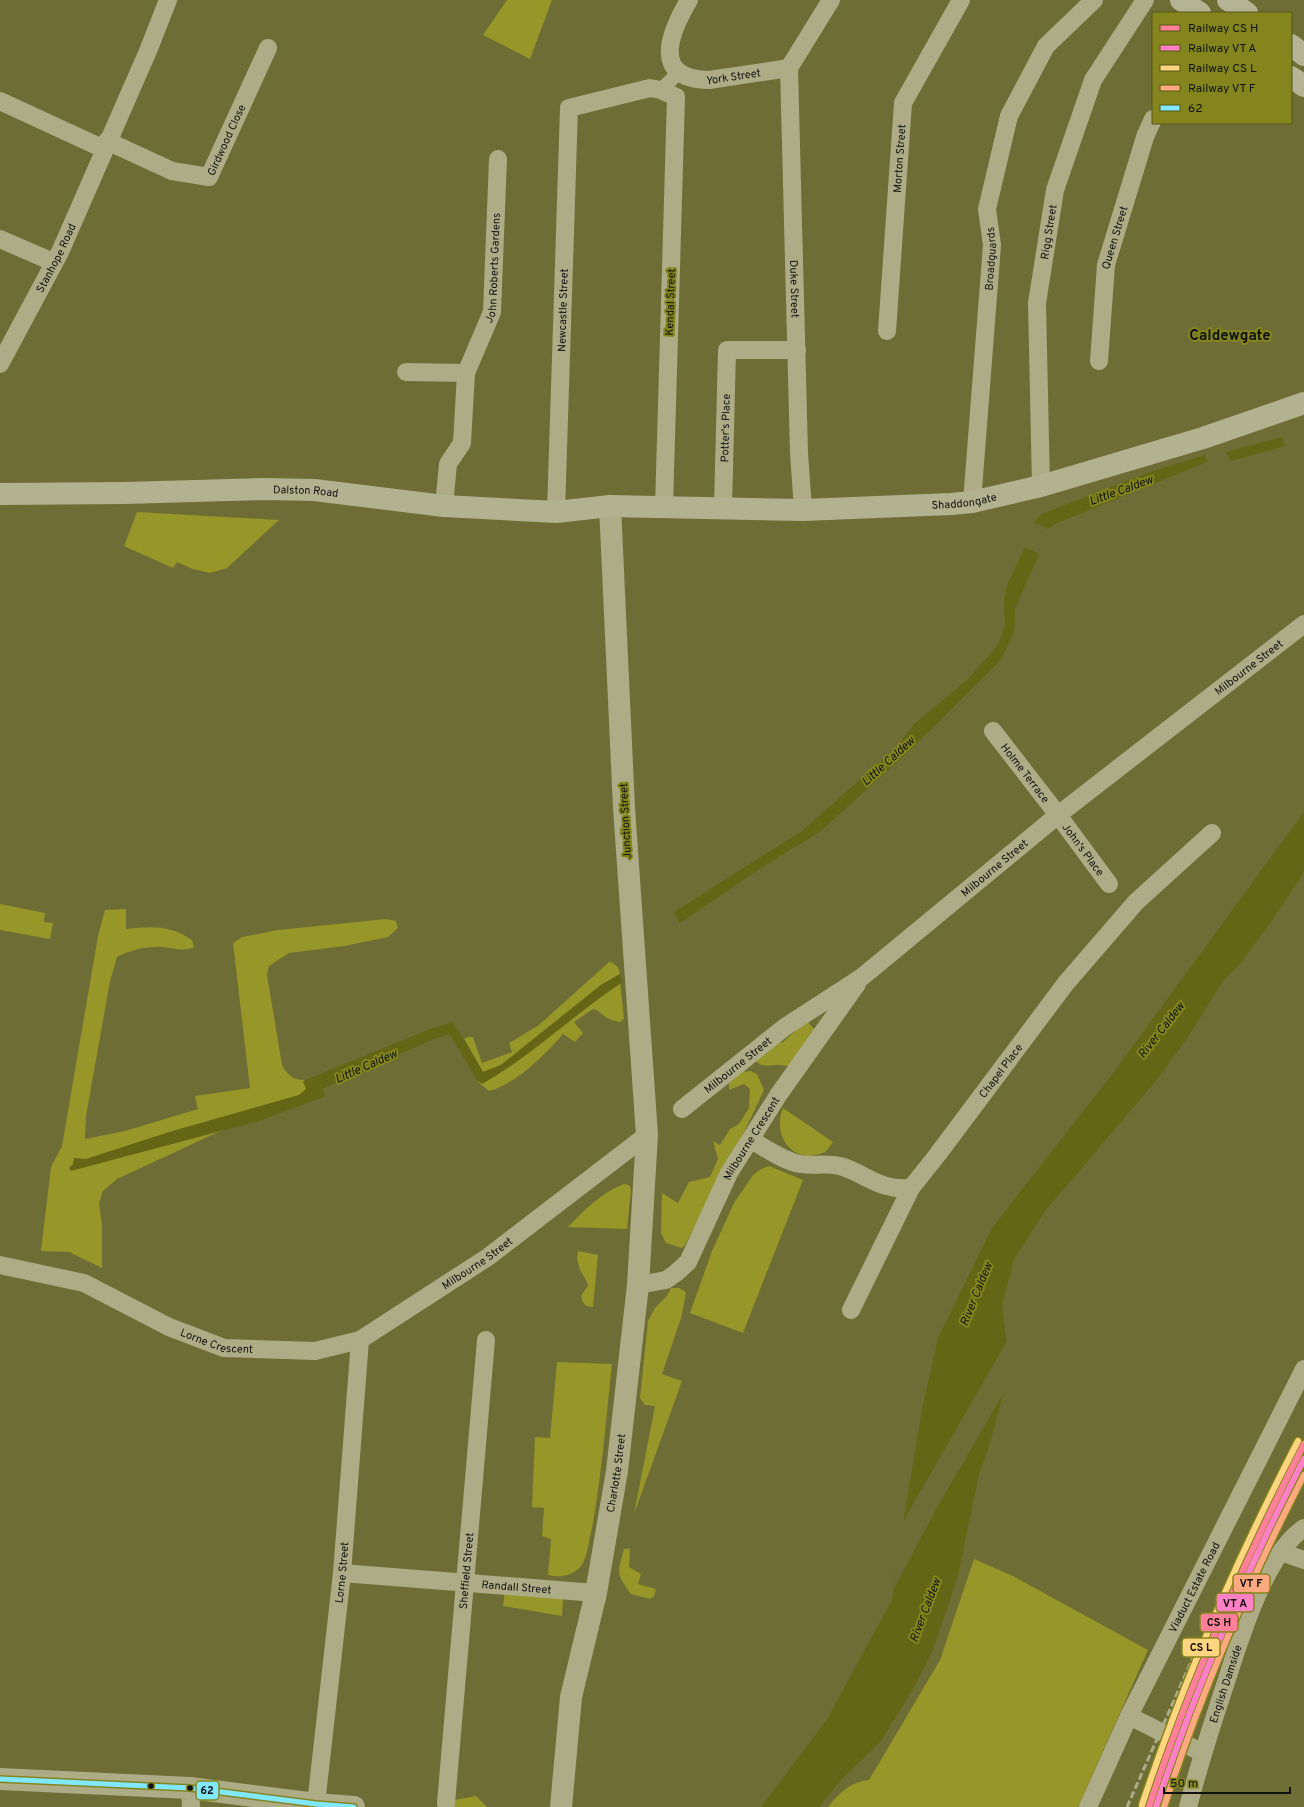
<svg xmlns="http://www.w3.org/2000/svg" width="1304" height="1807" font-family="Overpass,sans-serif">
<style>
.green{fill:#979628}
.water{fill:#656516}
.pier{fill:#6d6d35}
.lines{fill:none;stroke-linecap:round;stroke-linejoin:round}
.stream{stroke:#656516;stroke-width:5}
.pedestrian{stroke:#adac87;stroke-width:14}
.minor{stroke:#adac87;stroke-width:18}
.tertiary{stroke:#adac87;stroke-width:22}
.secondary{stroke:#b2b290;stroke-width:22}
.primary{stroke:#b4b494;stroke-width:22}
.rail{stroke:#acac89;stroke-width:3;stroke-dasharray:7 3;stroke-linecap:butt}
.bus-1-casing{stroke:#85851d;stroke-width:8}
.bus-1{stroke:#80e8ff;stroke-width:5}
.rail-1-casing{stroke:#85851d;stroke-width:9}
.rail-2-casing{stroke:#85851d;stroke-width:9}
.rail-3-casing{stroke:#85851d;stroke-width:9}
.rail-4-casing{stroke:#85851d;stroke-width:9}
.rail-1{stroke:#ff8098;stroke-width:6}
.rail-2{stroke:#ff80c5;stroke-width:6}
.rail-3{stroke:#ffd580;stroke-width:6}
.rail-4{stroke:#ffa980;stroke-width:6}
.bus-dot{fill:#111;stroke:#85851d;stroke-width:1.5}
.labels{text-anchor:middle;stroke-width:4;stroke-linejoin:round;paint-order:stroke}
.street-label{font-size:11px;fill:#111;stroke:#85851d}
.water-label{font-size:12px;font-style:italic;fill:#111;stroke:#85851d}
.district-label{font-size:15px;font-weight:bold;fill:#111;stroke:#85851d}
.line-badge{stroke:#85851d;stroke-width:1.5}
.pale-badge-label{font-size:11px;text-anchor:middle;font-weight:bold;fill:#111}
</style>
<rect width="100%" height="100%" fill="#6d6d35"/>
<g class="green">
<polygon points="507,0 552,0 530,59 483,35"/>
<polygon points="137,512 279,520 227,568 210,573 193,569 177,562 173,568 124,546"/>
<polygon points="0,904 45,913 44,922 53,923 50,939 0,930"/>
<path d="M126,909V929C152,926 171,925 192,940L194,947C183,952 174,948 163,947C148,946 130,950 117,957L110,981L86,1116L85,1139L125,1131L198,1109L195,1096L250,1088L233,943L242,937L278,930L386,919L396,921L398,928L388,937L344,946L289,953L269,966L267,975L282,1065C289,1078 296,1081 311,1080L306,1092L288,1103L214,1134L117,1179L103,1191L99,1203L102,1225V1268L69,1252L41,1251L51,1167L62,1146L98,936L105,910Z"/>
<polygon points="609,962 613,963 618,967 620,974 601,985 501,1065 483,1072 464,1039 468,1037 473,1037 482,1063 512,1052 509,1043 539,1025"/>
<path d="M620,981L624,1019L620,1022C615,1021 611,1020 607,1018C602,1015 599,1010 593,1009L574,1022L583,1033L575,1042L563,1034C546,1054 515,1085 489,1091L478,1082L475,1071L479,1079L514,1062L597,996Z"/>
<path d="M807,1021L814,1029V1034L792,1067C788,1066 783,1065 779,1065C768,1065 760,1069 753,1057L762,1046L783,1042Z"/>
<polygon points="751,1071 757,1074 764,1090 747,1126 685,1245 682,1248 666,1243 661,1233 662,1193 678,1203 689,1182 710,1177 718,1159 713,1141 720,1145 730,1129 739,1124 749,1108 750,1089 744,1084 729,1090 729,1083 742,1072"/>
<path d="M783,1108L833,1142C831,1145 828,1149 825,1152C821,1154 815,1155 810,1156C785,1156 774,1129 783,1108Z"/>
<polygon points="769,1166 803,1180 743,1333 690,1313 712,1251 734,1203 753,1175 761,1169"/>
<path d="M624,1184L629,1185L631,1190L627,1229L568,1227C583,1211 602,1192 624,1184Z"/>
<path d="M578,1251L598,1255L593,1307C585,1307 582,1303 581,1296L588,1286L587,1282L580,1270L577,1259Z"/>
<polygon points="671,1288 679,1288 686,1292 682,1315 662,1374 682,1381 634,1514 655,1406 645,1405 640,1398 648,1321 655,1308 667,1296"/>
<path d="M557,1362L612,1364C606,1418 602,1474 592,1528C589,1539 588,1556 581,1566C573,1576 559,1578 548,1575L551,1539L542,1536L544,1508L532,1507L535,1437L550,1438Z"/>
<path d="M630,1548L629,1567L641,1574L638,1584L656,1589L654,1596L650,1599L631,1594C615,1573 618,1572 624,1549Z"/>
<path d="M974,1559L1013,1576L1148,1650L1078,1807H828C840,1792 850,1782 869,1780L940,1660Z"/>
<polygon points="505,1591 563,1598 562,1616 503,1606"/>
<polygon points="476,1796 487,1807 451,1807 454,1800"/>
</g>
<g class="water">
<polygon points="1282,437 1285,446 1231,461 1226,452"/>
<polygon points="1205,455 1207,462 1055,524 1048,529 1034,522 1042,514 1147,473"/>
<polygon points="1025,547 1039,554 1015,609 1015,623 1013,635 1000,661 911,749 821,831 761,868 680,923 674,912 802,831 897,747 914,724 967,680 993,651 1000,641 1005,625 1004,600 1008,583"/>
<polygon points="1304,812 1304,871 1297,883 1273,919 1240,964 1223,981 1190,1034 1155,1082 1045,1211 1014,1259 1002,1306 1010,1368 988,1450 979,1474 958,1576 942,1623 932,1652 913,1689 881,1741 842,1779 819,1807 761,1807 826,1721 892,1600 903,1524 922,1410 938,1338 992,1228 1114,1072"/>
<path d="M620,974V981C572,1012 532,1053 482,1081L479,1079L451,1031L432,1037L320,1087L322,1095L257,1119L72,1168L74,1158L86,1159L169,1132L299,1095L306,1089L303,1081L430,1029L452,1022L464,1039L483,1072L501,1065L601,985Z"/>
</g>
<polygon class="pier" points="1008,1339 1012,1368 1007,1387 935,1511 894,1589 900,1527"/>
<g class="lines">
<path class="stream" d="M72,1168L257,1119L322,1095L320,1087L432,1037L451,1031L479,1079L482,1081C532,1053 572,1012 620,981"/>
<polyline class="pedestrian" points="661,90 678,73"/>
<g class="minor">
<path id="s1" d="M689,0C669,34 651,79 709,80L789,68"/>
<path id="s2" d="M789,68L799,453L803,510"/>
<polyline points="789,68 831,0"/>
<polyline points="0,101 104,149"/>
<path id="s3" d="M107,141L172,171L209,177L268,48"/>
<polyline points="0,239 53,262"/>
<path id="s4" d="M887,331L903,103L961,0"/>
<path id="s5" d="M1099,361L1106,265L1145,137L1153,119"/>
<path id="s6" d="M0,364L60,252L148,51L168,0"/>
<polyline points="406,372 466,373"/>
<path id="s7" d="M1041,486L1037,303L1055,190L1093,80L1145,0"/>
<path id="s8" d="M972,502L992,245L987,209L1009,116L1046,46L1094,0"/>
<path id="s9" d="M444,506L448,464L462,443L466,373L492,312L498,159"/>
<path id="s10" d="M723,507L727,350H797"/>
<path id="s11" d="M556,512L569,108L650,88L661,90L676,97L664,507"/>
<path id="s12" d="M993,731L1058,815L1109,884"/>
<path id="s13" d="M682,1109L785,1027L862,977L1058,815L1304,624"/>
<path id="s14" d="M751,1140C766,1148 783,1161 800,1164C813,1166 826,1163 840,1166C867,1174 879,1191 911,1188L938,1154L1066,983L1136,902L1212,833"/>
<path id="s15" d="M0,1265L84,1283L169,1327L224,1348L315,1351L360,1340L488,1257L647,1135"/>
<path id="s16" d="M638,1285L666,1280L676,1273L688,1262L729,1173L779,1094L857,984"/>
<polyline points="851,1310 911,1188"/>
<polyline points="1281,1552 1304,1560"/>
<path id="s17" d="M342,1573L596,1593"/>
<polyline points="1129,1716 1203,1753"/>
<polyline points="190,1788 191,1807"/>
<path id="s18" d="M446,1803L486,1340"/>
<path id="s19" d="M316,1804L342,1573L360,1340"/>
<path id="s20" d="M1088,1807L1129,1716L1304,1369"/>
<path id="s21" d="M1188,1807C1199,1765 1212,1724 1226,1682C1240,1639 1265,1554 1304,1528"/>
</g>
<g class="tertiary">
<polyline points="0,1779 190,1788 316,1804 354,1807"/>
<path id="s22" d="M561,1807L571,1697L596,1593L617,1471L638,1285L647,1135L624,808L610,506"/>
</g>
<path class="secondary" id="s23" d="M0,494L124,493L265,489L314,490L444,506L556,512L610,506L803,510L951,504L972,502L1041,486L1203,438L1304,403"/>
<g class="primary">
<polyline points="1181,0 1200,13"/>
<polyline points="1228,0 1247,13"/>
<polyline points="1291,45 1304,55"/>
<polyline points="1291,77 1304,86"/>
</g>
<g class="rail">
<polyline points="1181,1694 1255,1561"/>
<polyline points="1127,1807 1194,1655 1247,1558"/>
</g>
<defs>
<polyline id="bus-1" points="0,1779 190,1788 316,1804 354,1807"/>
</defs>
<use href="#bus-1" class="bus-1-casing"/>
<use href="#bus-1" class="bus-1"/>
<defs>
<path id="rail-1" d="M1149,1807C1190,1681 1244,1562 1304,1444"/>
<path id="rail-2" d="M1156,1807C1196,1687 1246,1572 1304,1459"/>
<path id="rail-3" d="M1142,1805C1184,1679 1237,1559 1298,1441"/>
<path id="rail-4" d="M1164,1807C1201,1692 1249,1582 1304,1475"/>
</defs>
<use href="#rail-1" class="rail-1-casing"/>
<use href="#rail-2" class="rail-2-casing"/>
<use href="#rail-3" class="rail-3-casing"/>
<use href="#rail-4" class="rail-4-casing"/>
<use href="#rail-1" class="rail-1"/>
<use href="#rail-2" class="rail-2"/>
<use href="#rail-3" class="rail-3"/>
<use href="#rail-4" class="rail-4"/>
</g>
<g class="bus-dot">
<circle cx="151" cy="1786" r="3.5"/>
<circle cx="190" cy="1788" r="3.5"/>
</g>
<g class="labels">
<g class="street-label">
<text dy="4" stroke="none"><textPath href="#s1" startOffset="135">York Street</textPath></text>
<text dy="4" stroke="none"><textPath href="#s3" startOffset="150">Girdwood Close</textPath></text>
<text dy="4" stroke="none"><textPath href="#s4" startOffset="173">Morton Street</textPath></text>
<text dy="4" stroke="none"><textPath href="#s7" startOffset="255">Rigg Street</textPath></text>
<text dy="4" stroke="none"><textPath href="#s5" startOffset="125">Queen Street</textPath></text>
<text dy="4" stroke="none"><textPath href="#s6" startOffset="120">Stanhope Road</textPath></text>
<text dy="4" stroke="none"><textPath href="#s8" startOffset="244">Broadguards</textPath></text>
<text dy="4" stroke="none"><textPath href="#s9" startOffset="248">John Roberts Gardens</textPath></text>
<text dy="4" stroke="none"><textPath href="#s2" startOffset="221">Duke Street</textPath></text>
<text transform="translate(670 302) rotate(-88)" y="4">Kendal Street</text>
<text dy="4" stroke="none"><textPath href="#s11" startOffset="202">Newcastle Street</textPath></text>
<text dy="4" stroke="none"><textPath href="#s10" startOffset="79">Potter's Place</textPath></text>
<text dy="4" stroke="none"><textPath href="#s23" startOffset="306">Dalston Road</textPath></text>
<text dy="4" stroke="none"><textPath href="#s23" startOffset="966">Shaddongate</textPath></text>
<text dy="4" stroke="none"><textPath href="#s13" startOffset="719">Milbourne Street</textPath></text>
<text dy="4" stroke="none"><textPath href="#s12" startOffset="53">Holme Terrace</textPath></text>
<text transform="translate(625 821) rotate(-93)" y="4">Junction Street</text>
<text dy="4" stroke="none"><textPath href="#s12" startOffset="149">John's Place</textPath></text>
<text dy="4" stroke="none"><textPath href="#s13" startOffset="395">Milbourne Street</textPath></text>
<text dy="4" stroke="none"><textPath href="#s13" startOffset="71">Milbourne Street</textPath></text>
<text dy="4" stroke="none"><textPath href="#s14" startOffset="318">Chapel Place</textPath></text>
<text dy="4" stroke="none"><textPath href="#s16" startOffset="196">Milbourne Crescent</textPath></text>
<text dy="4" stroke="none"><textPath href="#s15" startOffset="518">Milbourne Street</textPath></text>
<text dy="4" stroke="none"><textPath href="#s15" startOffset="232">Lorne Crescent</textPath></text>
<text dy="4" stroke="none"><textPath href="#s22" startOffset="339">Charlotte Street</textPath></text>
<text dy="4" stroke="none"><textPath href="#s18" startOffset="233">Sheffield Street</textPath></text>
<text dy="4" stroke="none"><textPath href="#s19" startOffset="233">Lorne Street</textPath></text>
<text dy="4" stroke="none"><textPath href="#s17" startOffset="175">Randall Street</textPath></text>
<text dy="4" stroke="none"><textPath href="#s20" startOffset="244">Viaduct Estate Road</textPath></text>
<text dy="4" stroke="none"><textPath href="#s21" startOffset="129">English Damside</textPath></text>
</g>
<g class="water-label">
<text transform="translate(1121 490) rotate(-20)" y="4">Little Caldew</text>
<text transform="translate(888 761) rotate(-42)" y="4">Little Caldew</text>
<text transform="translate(1161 1030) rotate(-52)" y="4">River Caldew</text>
<text transform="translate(366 1066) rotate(-24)" y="4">Little Caldew</text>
<text transform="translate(976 1294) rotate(-68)" y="4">River Caldew</text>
<text transform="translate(925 1610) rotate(-69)" y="4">River Caldew</text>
</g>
<g class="district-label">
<text x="1230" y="340">Caldewgate</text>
</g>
</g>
<g class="line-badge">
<rect x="1233" y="1574" width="37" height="19" rx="4" fill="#ffa980"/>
<rect x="1216" y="1593" width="38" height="19" rx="4" fill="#ff80c5"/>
<rect x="1200" y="1613" width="38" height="19" rx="4" fill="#ff8098"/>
<rect x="1182" y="1638" width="38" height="19" rx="4" fill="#ffd580"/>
<rect x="196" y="1781" width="23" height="19" rx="4" fill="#80e8ff"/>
</g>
<g class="pale-badge-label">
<text x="1251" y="1587">VT F</text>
<text x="1235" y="1607">VT A</text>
<text x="1219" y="1626">CS H</text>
<text x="1201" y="1651">CS L</text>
<text x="207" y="1794">62</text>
</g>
<rect x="1152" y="12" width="140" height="112" fill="#85851d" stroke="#575718"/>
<rect x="1160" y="25" width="20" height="6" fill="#ff8098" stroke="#575718"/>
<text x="1188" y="32" font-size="12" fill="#111111">Railway CS H</text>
<rect x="1160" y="45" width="20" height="6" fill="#ff80c5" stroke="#575718"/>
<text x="1188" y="52" font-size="12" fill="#111111">Railway VT A</text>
<rect x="1160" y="65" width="20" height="6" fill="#ffd580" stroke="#575718"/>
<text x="1188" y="72" font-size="12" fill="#111111">Railway CS L</text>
<rect x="1160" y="85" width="20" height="6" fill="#ffa980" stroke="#575718"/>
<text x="1188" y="92" font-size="12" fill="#111111">Railway VT F</text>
<rect x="1160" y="105" width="20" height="6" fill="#80e8ff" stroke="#575718"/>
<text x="1188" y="112" font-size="12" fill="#111111">62</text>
<path d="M1164 1787v6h126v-6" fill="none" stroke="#111111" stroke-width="2"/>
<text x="1170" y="1787" font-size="12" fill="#111111" stroke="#85851d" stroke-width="3" paint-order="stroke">50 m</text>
</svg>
